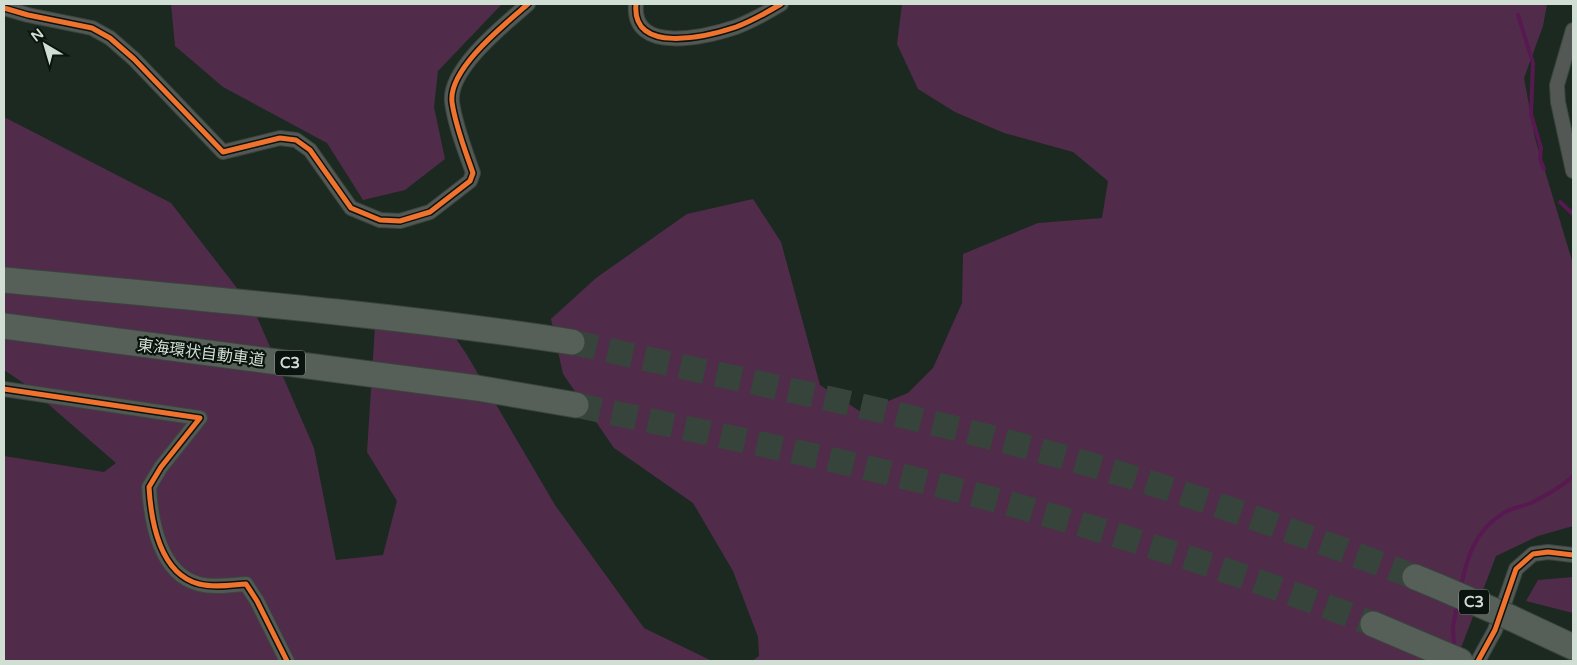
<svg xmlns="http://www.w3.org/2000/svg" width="1577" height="665" font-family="'Varela Round','Noto Sans JP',sans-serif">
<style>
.green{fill:#502c4a}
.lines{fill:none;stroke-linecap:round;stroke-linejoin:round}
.stream{stroke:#581951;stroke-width:4}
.highway-tunnel{stroke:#37443b;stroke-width:25;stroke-dasharray:25 12;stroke-linecap:butt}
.street-casing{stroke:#3a453e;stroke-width:16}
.highway-casing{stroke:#3a453e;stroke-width:27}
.street{stroke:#535855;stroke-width:14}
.highway{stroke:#565f58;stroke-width:25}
.highway-bridge-casing{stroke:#3a453e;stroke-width:27;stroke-linecap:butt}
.highway-bridge{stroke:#565f58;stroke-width:25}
.cycleway-casing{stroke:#0a130d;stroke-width:8}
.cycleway{stroke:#ef722f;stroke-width:5}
.labels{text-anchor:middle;stroke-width:4.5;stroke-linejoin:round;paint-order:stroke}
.shield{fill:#0a130d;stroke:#95a198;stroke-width:1}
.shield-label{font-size:15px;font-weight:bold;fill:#d1ded4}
.street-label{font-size:16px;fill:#d1ded4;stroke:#0a130d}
</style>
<rect width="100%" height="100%" fill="#1c2920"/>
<g class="green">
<polygon points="171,4 502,4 438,71 434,107 445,159 405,190 363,200 327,143 223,87 175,46"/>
<polygon points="902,4 1547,4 1543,26 1524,78 1535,138 1573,264 1573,526 1538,536 1496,556 1456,661 752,661 759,656 758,637 733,571 693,503 614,448 563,374 551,319 596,278 687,214 753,199 781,242 820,385 861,412 908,393 933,368 962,303 963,254 1038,223 1102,218 1108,181 1073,152 1004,133 955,112 918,89 897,44"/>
<polygon points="4,117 171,203 254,310 314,448 336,560 383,555 397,501 367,452 376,311 438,312 467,355 555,505 644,628 712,661 4,661 4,456 104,472 116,463 25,384 4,370"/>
<polygon points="1573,577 1573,613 1526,601 1538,580"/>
</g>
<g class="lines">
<g class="stream">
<polyline points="1518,15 1533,63 1531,114 1541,148 1540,159 1544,169"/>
<polyline points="1560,202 1573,214"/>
<path d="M1461,586C1467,557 1475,531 1502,514C1510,508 1521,507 1531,503C1545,496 1562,487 1573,476"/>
<polyline points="1454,648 1453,627 1457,605"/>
</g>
<g class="highway-tunnel">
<path d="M572,342C725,377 880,407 1031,448C1162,483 1289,529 1415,577"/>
<path d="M576,405C722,436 869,465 1014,505C1135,539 1255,578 1373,624"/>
</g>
<defs>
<g id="street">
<path d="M636,4C631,55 706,37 736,27C752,21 766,13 781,4"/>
<path d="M4,8L28,15L92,28L110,38L134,59L223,152L280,138L296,140L310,150L351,208L380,220L400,221L430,212L470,181L473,173C465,150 455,125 452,102C448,69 505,24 528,4"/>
<polyline points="1573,30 1557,85 1558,102 1573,171"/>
<path d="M4,389L200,418L161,467L149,487C151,522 160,574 199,584C214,588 231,585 246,584L257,601L287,661"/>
<polyline points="1478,661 1495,630 1516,569 1533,554 1548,552 1573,555"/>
</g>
<g id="highway">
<path d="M4,280C194,298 383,313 572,342"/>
<polyline points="4,326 477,388 576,405"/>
<polyline points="1415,577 1437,586"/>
<polyline points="1511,618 1573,647"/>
<polyline points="1373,624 1460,661"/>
</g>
</defs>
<use href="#street" class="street-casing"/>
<use href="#highway" class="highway-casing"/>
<use href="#street" class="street"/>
<use href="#highway" class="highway"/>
<defs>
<polyline id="highway-bridge" points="1437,586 1511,618"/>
</defs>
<use href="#highway-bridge" class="highway-bridge-casing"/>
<use href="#highway-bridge" class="highway-bridge"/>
<defs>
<g id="cycleway">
<path d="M636,4C631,55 706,37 736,27C752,21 766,13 781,4"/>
<path d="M4,8L28,15L92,28L110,38L134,59L223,152L280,138L296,140L310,150L351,208L380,220L400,221L430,212L470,181L473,173C465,150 455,125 452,102C448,69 505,24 528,4"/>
<path d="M4,389L200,418L161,467L149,487C151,522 160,574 199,584C214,588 231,585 246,584L257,601L287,661"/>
<polyline points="1478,661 1495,630 1516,569 1533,554 1548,552 1573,555"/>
</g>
</defs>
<use href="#cycleway" class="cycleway-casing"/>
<use href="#cycleway" class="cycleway"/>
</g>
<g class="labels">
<g class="shield">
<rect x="275" y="350.5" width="30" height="25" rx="4"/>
<rect x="1459" y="589.5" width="30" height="25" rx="4"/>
</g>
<g class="shield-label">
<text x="290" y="368">C3</text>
<text x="1474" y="607">C3</text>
</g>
<g class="street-label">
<text transform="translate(201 352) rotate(7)" y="6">東海環状自動車道</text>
</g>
</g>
<rect width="1577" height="665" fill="none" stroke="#d1ded4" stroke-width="10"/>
<g transform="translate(45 45) rotate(322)" stroke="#0a130d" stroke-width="4" paint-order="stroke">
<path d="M0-4L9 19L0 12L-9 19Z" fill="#d1ded4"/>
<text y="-8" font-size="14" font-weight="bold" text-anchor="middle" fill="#d1ded4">N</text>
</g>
</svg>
